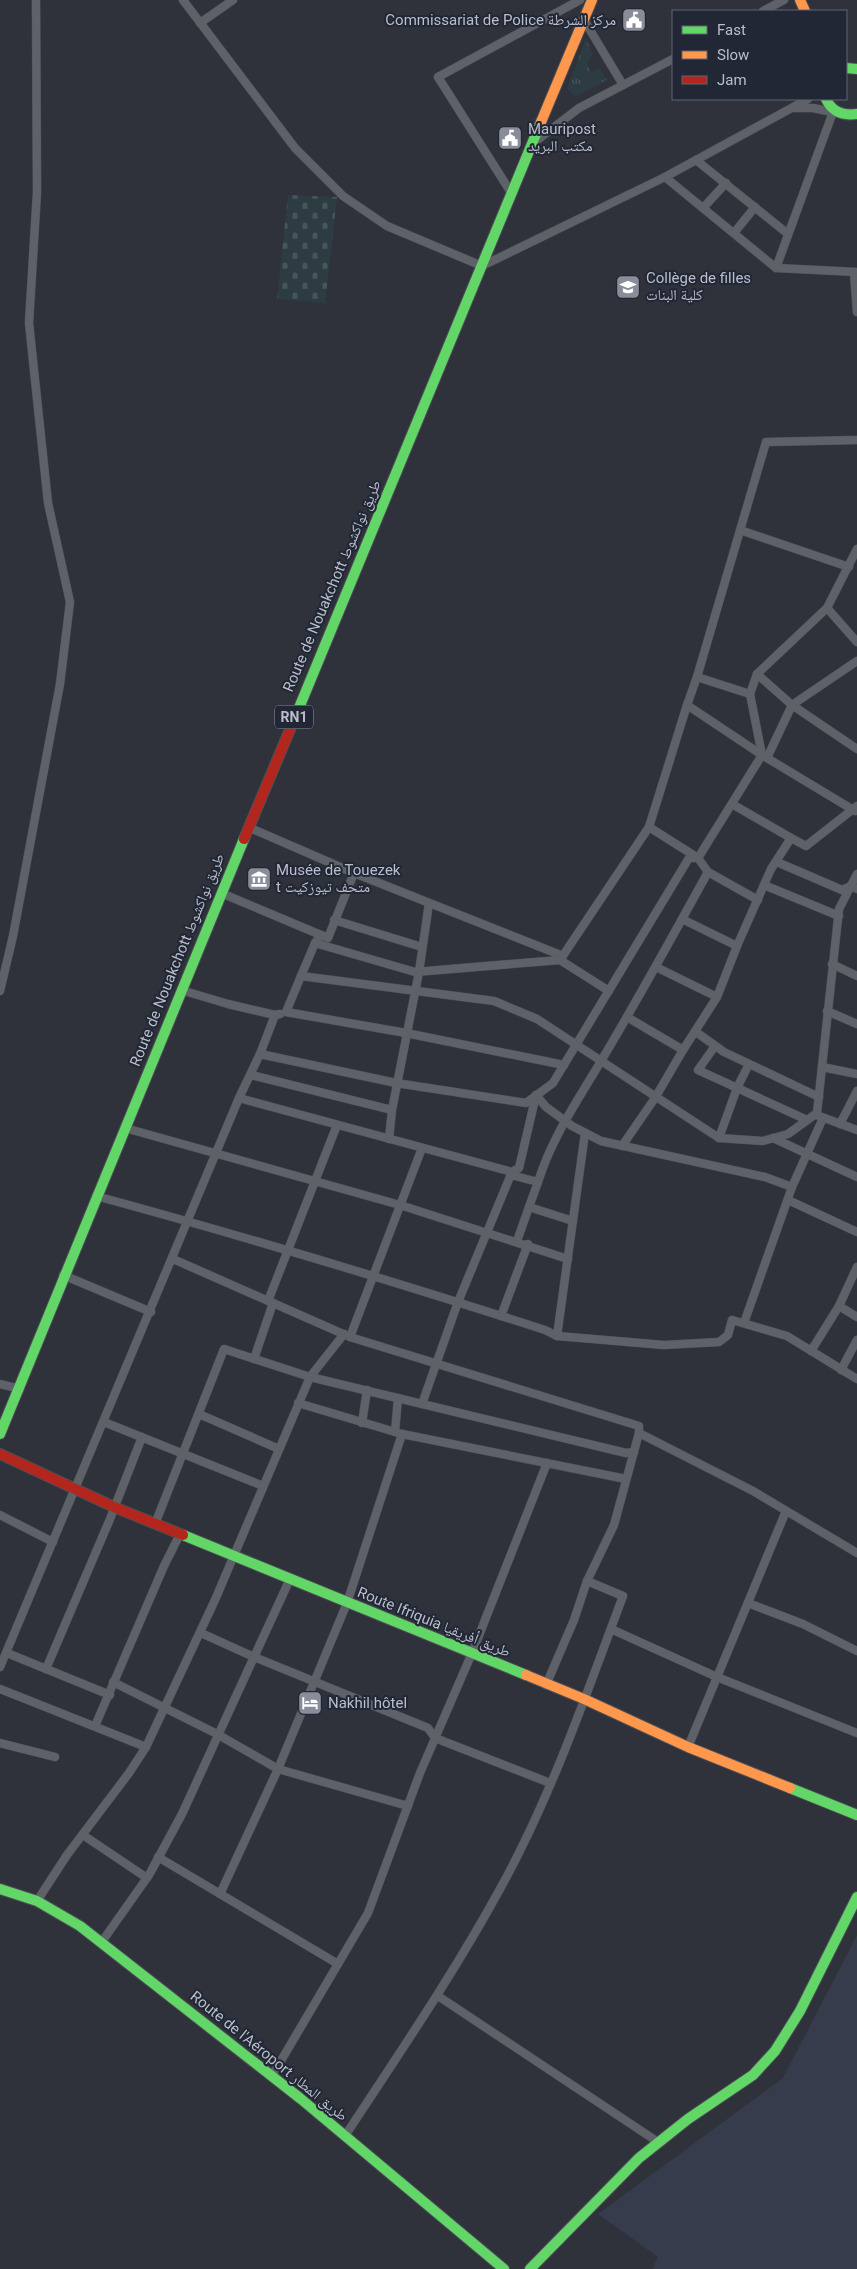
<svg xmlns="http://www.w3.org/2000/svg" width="857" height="2269" font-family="Roboto,'Noto Naskh Arabic',sans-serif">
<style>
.airport{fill:#363c4b}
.cemetery{fill:url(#cemetery-stones)}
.park{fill:url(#park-tufts)}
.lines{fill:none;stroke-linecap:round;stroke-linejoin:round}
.street-casing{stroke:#4c4f56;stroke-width:9}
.fast-casing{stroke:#4c4f56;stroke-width:12}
.slow-casing{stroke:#4c4f56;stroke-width:12}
.jam-casing{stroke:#4c4f56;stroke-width:12}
.street{stroke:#5f6169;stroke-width:8}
.fast{stroke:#63d668;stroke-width:10}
.slow{stroke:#ff974d;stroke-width:10}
.jam{stroke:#b3261e;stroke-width:10}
.labels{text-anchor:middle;stroke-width:4;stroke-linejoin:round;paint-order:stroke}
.shield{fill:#222736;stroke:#8c919e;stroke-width:1}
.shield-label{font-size:14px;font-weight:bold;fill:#babecb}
.poi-label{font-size:15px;fill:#babecb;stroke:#222736;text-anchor:start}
.street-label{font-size:15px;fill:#babecb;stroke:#222736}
</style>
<defs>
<pattern id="cemetery-stones" width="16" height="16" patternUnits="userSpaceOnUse" patternTransform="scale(1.25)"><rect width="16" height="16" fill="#2c3c42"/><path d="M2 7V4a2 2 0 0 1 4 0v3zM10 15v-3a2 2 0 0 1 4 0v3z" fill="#48565c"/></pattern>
<pattern id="park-tufts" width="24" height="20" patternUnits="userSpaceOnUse" patternTransform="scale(1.25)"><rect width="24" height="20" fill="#2c3c42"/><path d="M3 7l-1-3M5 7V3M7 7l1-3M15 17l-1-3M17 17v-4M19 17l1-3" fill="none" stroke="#48565c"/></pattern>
</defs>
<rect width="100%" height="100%" fill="#2f323b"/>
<polygon class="airport" points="857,1935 857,2269 652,2269 658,2257 598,2214 783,2078"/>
<polygon class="cemetery" points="288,195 337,197 325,303 277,299"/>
<polygon class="park" points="586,39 593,54 587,63 591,73 599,68 607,80 575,97 567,88"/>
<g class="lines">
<defs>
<g id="street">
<polyline points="183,0 295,148 343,196 387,226 482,266 665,177 808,99"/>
<polyline points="763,11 784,0"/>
<polyline points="584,20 623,85"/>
<polyline points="200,23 233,0"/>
<polyline points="794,108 813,108 837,113"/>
<polyline points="536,141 579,108 673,59"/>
<polyline points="696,160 788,234"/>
<polyline points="665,177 776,268 857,272"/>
<polyline points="512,194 438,77 580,0"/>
<polyline points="703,208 726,183"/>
<polyline points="734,233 755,207"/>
<polyline points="776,268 833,112"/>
<polyline points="854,273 857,312"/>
<polyline points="740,530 849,567"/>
<polyline points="827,608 857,642"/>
<polyline points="857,661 792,705 857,749"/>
<polyline points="757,674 792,705 767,758"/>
<polyline points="697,677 687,705 762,755 855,811"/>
<polyline points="750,694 697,677 766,442 857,440"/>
<polyline points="732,804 791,838"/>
<polyline points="248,827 354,873 563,956"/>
<polyline points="649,827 687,705"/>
<polyline points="777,862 842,890 851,886 857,889"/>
<polyline points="764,885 839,916"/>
<polyline points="221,893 328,938 354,873"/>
<polyline points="682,919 737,946"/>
<polyline points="334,920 422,947"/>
<polyline points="321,935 315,943 301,976 494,1001 537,1019 719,1138 763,1141 788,1134 817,1113 839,909 857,874"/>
<polyline points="315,943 415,972 560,960 649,827 698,858 708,872 758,900"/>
<polyline points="560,960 609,991"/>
<polyline points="832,964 857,976"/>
<polyline points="656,967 717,997"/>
<polyline points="301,976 286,1012 406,1033 564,1065"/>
<polyline points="181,990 228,1004 275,1015"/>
<polyline points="0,991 13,936 60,684 70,602 48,503 29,323 37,192 36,0"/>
<polyline points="827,1011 857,1024"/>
<polyline points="627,1017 683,1050"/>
<polyline points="696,1032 724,1052 819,1097"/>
<polyline points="715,1046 698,1070 807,1120"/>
<polyline points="260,1054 275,1015 280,1014"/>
<polyline points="822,1067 857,1074"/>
<polyline points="251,1075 392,1110 419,972 429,903"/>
<polyline points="536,1095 546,1107 572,1126 601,1141 765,1177 792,1187"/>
<polyline points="239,1098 512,1172 458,1302 422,1404"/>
<polyline points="819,1116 857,1130"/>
<polyline points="840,1124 857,1091"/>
<polyline points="125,1128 400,1205 568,1259"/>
<polyline points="719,1138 737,1088 749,1064"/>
<polyline points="773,1138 857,1177"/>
<polyline points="389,1139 392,1110"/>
<polyline points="622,1146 655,1098 683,1050 717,997 737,946 771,869 791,838 806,846 857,806"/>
<polyline points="512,1172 519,1168 536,1095"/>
<path d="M511,1175L538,1182C553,1134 582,1094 607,1051C642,992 675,932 708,872"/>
<polyline points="538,1182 529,1207 573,1221"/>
<path d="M96,1196C247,1237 396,1282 545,1330L557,1336L664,1345L719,1342L728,1335L732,1320L787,1336L857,1379"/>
<polyline points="788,1200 857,1232"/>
<polyline points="517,1241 529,1207"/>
<polyline points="173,1259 350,1337 639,1426 639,1433 753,1491 857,1553"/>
<polyline points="63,1275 151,1312"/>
<polyline points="268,1301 337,1125"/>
<polyline points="839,1306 857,1317"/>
<polyline points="501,1316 528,1244"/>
<polyline points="744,1323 792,1187 823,1118"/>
<polyline points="557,1336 585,1133"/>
<polyline points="350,1337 422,1148"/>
<polyline points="811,1351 839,1306 857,1267"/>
<polyline points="254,1359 273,1303"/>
<polyline points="841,1370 857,1340"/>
<polyline points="0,1384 20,1389"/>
<polyline points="298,1403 402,1434"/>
<polyline points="199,1414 279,1449"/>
<polyline points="104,1422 263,1486"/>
<polyline points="362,1423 367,1390"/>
<polyline points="395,1432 398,1398"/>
<polyline points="0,1515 53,1542"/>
<polyline points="155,1524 224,1349 310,1377 626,1453 634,1452"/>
<polyline points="748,1603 803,1624 857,1651"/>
<polyline points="611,1629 717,1677 857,1733"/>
<polyline points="201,1633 254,1657 290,1579"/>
<polyline points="7,1653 110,1695"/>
<polyline points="0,1667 239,1098 260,1054 396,1083 526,1103 553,1083 689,858 698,858 762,755 750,694 757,674 827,608 857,549"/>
<polyline points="46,1669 110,1519 142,1437"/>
<polyline points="113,1682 217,1734 278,1769 408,1806"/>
<polyline points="546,1685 574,1620 587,1581 614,1525 639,1433"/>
<polyline points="0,1689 146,1747"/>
<polyline points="95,1726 164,1566 180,1534"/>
<polyline points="0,1743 55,1757"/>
<polyline points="688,1747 786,1511"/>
<polyline points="83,1835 147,1878"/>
<polyline points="158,1857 338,1964"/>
<polyline points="220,1894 278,1769 347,1603 402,1434 626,1479"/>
<polyline points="37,1901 67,1855 129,1773 146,1747 215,1600 310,1377 344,1334"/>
<polyline points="101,1943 149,1875 182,1814 254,1657 428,1728 435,1738 550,1783"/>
<polyline points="438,1996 658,2142"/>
<polyline points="272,2076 368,1913 420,1773 472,1653 547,1463"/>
<path d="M345,2136C398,2055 453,1975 500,1889C551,1797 586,1695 623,1596L587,1581"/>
</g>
<g id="fast">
<polyline points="846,68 857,69"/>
<path d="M826,99C832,112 843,116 857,114"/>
<polyline points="294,720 541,122"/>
<polyline points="0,1434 244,839"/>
<polyline points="183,1535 526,1675"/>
<polyline points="790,1788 857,1815"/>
<polyline points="0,1889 37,1901 80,1926 301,2099 504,2269"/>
<polyline points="530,2269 639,2158 688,2119 753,2075 775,2051 800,2011 857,1897"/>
</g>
<g id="slow">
<polyline points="800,0 805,11"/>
<polyline points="541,122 592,0"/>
<polyline points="526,1675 584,1699 688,1747 790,1788"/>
</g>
<g id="jam">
<polyline points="244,839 294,720"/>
<polyline points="0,1454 114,1507 183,1535"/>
</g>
</defs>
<use href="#street" class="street-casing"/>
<use href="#fast" class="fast-casing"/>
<use href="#slow" class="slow-casing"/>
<use href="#jam" class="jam-casing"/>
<use href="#street" class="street"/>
<use href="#fast" class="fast"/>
<use href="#slow" class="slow"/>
<use href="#jam" class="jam"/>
</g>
<defs>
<symbol id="civic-square" viewBox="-11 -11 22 22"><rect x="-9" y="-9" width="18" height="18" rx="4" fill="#898d99" stroke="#222736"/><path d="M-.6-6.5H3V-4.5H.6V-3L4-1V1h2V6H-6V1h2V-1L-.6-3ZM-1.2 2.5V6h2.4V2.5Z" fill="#fff"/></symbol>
<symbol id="school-square" viewBox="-11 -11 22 22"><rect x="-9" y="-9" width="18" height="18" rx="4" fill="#898d99" stroke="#222736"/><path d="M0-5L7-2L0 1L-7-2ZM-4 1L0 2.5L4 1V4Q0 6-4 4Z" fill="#fff"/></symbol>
<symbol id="museum-square" viewBox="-11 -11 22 22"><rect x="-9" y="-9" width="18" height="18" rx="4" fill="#898d99" stroke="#222736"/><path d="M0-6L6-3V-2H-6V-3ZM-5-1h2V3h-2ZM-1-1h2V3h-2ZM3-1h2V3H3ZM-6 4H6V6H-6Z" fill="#fff"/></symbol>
<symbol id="hotel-square" viewBox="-11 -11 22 22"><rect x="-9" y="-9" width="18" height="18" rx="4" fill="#898d99" stroke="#222736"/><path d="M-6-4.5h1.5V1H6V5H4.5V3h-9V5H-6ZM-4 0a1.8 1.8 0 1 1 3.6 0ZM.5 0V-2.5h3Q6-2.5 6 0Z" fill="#fff"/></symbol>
</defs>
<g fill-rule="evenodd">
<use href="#civic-square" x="620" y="6" width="28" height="28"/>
<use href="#civic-square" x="496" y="124" width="28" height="28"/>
<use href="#school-square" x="614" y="273" width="28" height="28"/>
<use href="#museum-square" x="245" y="865" width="28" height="28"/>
<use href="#hotel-square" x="296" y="1689" width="28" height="28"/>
</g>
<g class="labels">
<rect class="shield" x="275" y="705.5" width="38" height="23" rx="4"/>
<g class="shield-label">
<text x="294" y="722">RN1</text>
</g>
<g class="poi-label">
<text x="616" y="25" text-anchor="end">Commissariat de Police مركز الشرطة</text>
<text x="528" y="134">Mauripost<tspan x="528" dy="17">مكتب البريد</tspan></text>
<text x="646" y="283">Collège de filles<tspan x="646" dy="17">كلية البنات</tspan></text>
<text x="276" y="875">Musée de Touezek<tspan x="276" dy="17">t متحف تيوزكيت</tspan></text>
<text x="328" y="1708">Nakhil hôtel</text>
</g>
<g class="street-label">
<text transform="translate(332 586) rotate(-67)" y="5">Route de Nouakchott طريق نواكشوط</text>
<text transform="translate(177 960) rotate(-68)" y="5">Route de Nouakchott طريق نواكشوط</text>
<text transform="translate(434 1622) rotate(22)" y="5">Route Ifriquia طريق أفريقيا</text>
<text transform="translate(269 2056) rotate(39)" y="5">Route de l'Aéroport طريق المطار</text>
</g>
</g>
<rect x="672" y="10" width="175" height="90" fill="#222736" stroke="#5f6372"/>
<rect x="682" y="26" width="25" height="8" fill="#63d668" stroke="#5f6372"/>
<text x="717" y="35" font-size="15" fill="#babecb">Fast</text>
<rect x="682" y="51" width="25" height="8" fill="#ff974d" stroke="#5f6372"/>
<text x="717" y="60" font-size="15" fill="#babecb">Slow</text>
<rect x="682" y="76" width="25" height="8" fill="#b3261e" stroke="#5f6372"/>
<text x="717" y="85" font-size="15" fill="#babecb">Jam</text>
</svg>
